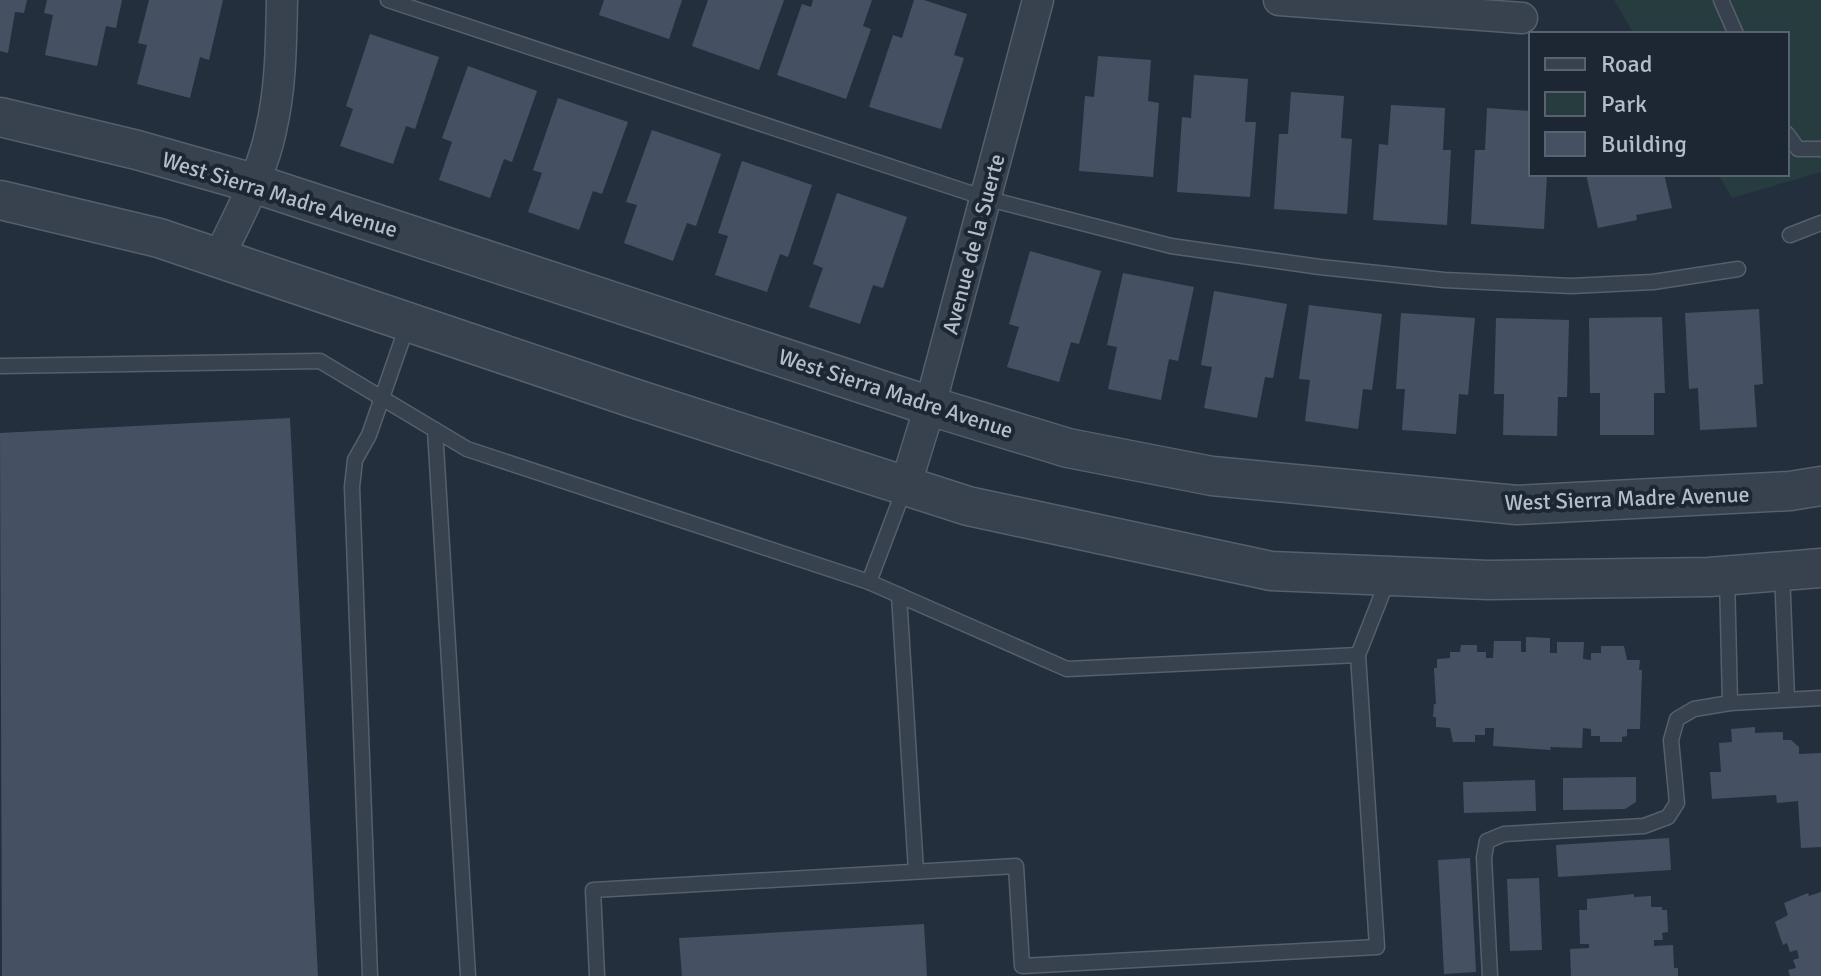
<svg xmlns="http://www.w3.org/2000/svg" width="1821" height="976" font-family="Signika,sans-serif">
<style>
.green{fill:#263c3f}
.building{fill:#455162}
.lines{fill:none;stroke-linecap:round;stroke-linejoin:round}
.service-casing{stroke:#565f6c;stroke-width:17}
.minor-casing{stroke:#565f6c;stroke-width:33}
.tertiary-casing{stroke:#565f6c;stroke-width:41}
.service{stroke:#38414e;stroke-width:14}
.minor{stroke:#38414e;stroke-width:30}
.tertiary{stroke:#38414e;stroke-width:38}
.labels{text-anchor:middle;stroke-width:8;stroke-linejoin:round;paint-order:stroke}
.street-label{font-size:22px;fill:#b4bcc9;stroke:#1d2633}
</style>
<rect width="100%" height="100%" fill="#242f3e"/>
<polygon class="green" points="1614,0 1821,0 1821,172 1732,198 1718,174 1787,174 1787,34 1634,34"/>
<g class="building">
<polygon points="0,0 27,0 24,13 15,12 8,53 0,51"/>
<polygon points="47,0 122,0 116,28 106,26 97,66 45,55 53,15 44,13"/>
<polygon points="149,0 223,0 209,60 200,57 190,98 137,84 147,45 138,43"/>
<polygon points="604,0 682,0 669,39 599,15"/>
<polygon points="708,0 784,0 759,70 692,46"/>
<polygon points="813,0 872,0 863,26 871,29 846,99 777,75 802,4 811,7"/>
<polygon points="914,0 924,0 967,14 954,55 964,58 941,129 869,107 893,35 902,38"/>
<polygon points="370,34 439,57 415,129 406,126 393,164 340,146 353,109 346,106"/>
<polygon points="1098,56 1151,60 1148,101 1159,103 1153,177 1079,171 1085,96 1094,97"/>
<polygon points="468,66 537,91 512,162 504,159 490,198 439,180 452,142 442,138"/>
<polygon points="1194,75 1248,79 1245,122 1256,122 1250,197 1177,192 1182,117 1191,118"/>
<polygon points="1291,92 1344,96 1341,138 1352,139 1347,214 1274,209 1279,134 1288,134"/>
<polygon points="558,98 628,122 602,194 593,191 579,230 528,212 542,173 533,170"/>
<polygon points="1391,105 1445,108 1443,150 1451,150 1447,225 1373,220 1379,144 1388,145"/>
<polygon points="1487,108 1531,111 1531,174 1547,174 1544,229 1471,224 1475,150 1485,150"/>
<polygon points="652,130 721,154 696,226 687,223 673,261 624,243 637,205 626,202"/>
<polygon points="742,161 812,185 788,257 780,254 767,292 715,275 728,236 718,233"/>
<polygon points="1586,174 1664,174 1672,208 1636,215 1637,220 1598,228"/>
<polygon points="837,193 907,217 883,288 873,285 860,324 809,307 823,268 813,264"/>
<polygon points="1030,251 1101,271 1079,344 1071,342 1059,382 1007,367 1019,327 1009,324"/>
<polygon points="1123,273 1194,287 1178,361 1169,359 1161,400 1108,389 1117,347 1107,345"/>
<polygon points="1214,291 1287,304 1273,378 1265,377 1257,418 1204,408 1212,367 1201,365"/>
<polygon points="1309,305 1382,314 1372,390 1363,389 1358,429 1305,421 1310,380 1299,379"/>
<polygon points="1759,309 1763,384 1754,385 1757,427 1700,430 1698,388 1689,389 1685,313"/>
<polygon points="1401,313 1475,318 1468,395 1459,394 1456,434 1402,430 1405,389 1396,389"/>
<polygon points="1662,317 1665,393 1654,393 1654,435 1600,435 1600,393 1590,393 1589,318"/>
<polygon points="1496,318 1569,320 1567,397 1558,397 1557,436 1503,435 1504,394 1494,394"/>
<polygon points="290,418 318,976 2,976 0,433"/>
<polygon points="1526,637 1550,638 1550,653 1557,653 1557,642 1584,642 1583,659 1591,660 1591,653 1601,653 1601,646 1624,646 1627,660 1640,660 1639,670 1642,670 1640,729 1627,729 1627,736 1622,737 1622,742 1600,742 1600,736 1591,736 1591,729 1583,728 1582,748 1550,747 1551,750 1493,746 1494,728 1485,728 1485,735 1475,735 1475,742 1453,742 1450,728 1436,727 1436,717 1433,717 1434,704 1436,704 1434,668 1437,668 1437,659 1450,658 1450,652 1460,652 1461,645 1477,645 1477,652 1486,652 1486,658 1493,658 1494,641 1521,641 1521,652 1526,652"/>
<polygon points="1755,727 1755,733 1783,732 1783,740 1791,740 1799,747 1799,754 1821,753 1821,847 1801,848 1798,801 1777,803 1776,795 1712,799 1710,772 1721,772 1719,743 1732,742 1731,729"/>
<polygon points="1636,777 1636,802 1625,809 1563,810 1563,778"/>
<polygon points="1535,780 1536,811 1464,813 1463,782"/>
<polygon points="1669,838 1671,870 1558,877 1556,845"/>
<polygon points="1470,858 1476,972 1444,974 1438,860"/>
<polygon points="1539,878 1542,950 1510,951 1507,879"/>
<polygon points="1821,892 1821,976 1790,976 1788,970 1796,968 1793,960 1799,958 1797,950 1790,952 1787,943 1783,945 1775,922 1788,915 1784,903 1808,893 1809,896"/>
<polygon points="1634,894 1634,897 1651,896 1651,907 1662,907 1662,910 1667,910 1668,932 1662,933 1663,940 1654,940 1654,946 1673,945 1674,968 1678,968 1678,976 1571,976 1570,949 1589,948 1589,944 1580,944 1579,910 1587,910 1587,899"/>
<polygon points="924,924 927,976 682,976 679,938"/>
</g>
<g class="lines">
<defs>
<g id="service">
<polyline points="388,0 985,198 1171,246 1320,267 1444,280 1571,286 1653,282 1738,269"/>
<polyline points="1721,0 1736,34"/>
<polyline points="1787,134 1798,149 1821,149"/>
<polyline points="1790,235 1821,223"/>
<polyline points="0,366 320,361 467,449 869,582 905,487"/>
<polyline points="435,430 468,976"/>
<polyline points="1782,572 1787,699"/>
<polyline points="1727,576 1730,703"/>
<polyline points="869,582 1067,669 1358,655"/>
<polyline points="899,595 916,871"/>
<polyline points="370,976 352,487 355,460 369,435 408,323"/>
<polyline points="597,976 593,890 1016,866 1022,966 1377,947 1358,655 1388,579"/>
<polyline points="1490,976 1484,857 1487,841 1504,834 1644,826 1668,817 1677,803 1671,740 1677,719 1694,709 1730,703 1821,698"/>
</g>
<g id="minor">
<polyline points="1279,0 1522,18"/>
<path d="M219,257C238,217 262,174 271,130C281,87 281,44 282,0"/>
<polyline points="905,487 930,406 1038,0"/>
</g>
<g id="tertiary">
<polyline points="0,117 137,150 253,183 930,406 1068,448 1212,476 1517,505 1790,491 1821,486"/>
<polyline points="0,200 159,238 630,397 968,506 1271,571 1488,580 1709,577 1821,568"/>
</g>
</defs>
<use href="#service" class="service-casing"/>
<use href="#minor" class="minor-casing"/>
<use href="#tertiary" class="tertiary-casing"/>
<use href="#service" class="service"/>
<use href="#minor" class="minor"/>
<use href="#tertiary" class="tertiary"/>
</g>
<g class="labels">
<g class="street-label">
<text transform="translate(280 194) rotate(17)" y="8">West Sierra Madre Avenue</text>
<text transform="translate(973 244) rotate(-75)" y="8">Avenue de la Suerte</text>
<text transform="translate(896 393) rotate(18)" y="8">West Sierra Madre Avenue</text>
<text transform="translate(1627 498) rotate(-2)" y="8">West Sierra Madre Avenue</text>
</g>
</g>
<rect x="1529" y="32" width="260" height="144" fill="#1d2633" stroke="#59626f" stroke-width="2"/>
<rect x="1545" y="58" width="40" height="12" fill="#38414e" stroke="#59626f" stroke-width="2"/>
<text x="1601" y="72" font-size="24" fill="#b4bcc9">Road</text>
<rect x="1545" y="92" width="40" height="24" fill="#263c3f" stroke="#59626f" stroke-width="2"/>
<text x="1601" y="112" font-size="24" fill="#b4bcc9">Park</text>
<rect x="1545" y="132" width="40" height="24" fill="#455162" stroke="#59626f" stroke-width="2"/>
<text x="1601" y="152" font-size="24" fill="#b4bcc9">Building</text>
</svg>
